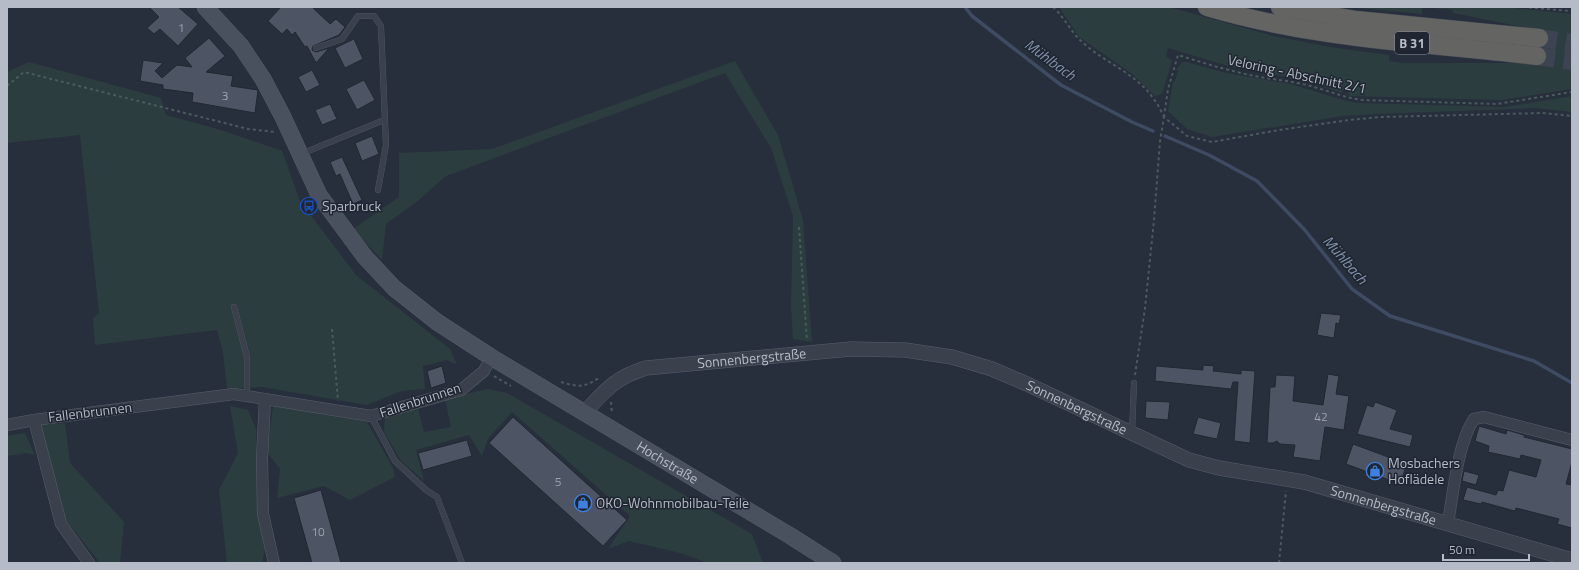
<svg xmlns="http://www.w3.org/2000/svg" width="1579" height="570" font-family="'Titillium Web',sans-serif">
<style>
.green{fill:#2c3d3f}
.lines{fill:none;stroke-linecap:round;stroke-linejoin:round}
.stream{stroke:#3e4b63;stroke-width:3.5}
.building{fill:#4d5564;stroke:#212833}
.trunk-tunnel{stroke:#3c4451;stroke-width:18;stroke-dasharray:18 9;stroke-linecap:butt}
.service-casing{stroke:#585f6a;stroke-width:6}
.minor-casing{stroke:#585f6a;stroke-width:12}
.tertiary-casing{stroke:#585f6a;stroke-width:15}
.secondary-casing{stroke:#585f6a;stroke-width:17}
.trunk-casing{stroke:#454c57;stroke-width:19}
.path{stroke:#4a5a5e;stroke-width:2;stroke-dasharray:3 3;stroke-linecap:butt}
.service{stroke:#3a414c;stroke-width:5.5}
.minor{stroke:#3a414c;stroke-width:11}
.tertiary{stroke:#3a414c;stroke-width:14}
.secondary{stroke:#49505e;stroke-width:16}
.trunk{stroke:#646462;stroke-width:18}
.labels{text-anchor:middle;stroke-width:3;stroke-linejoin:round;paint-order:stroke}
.number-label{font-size:12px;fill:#9ca2ae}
.shield{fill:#1f2631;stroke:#898f9a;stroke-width:1}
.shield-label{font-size:13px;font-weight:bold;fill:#b6bcc7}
.street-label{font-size:14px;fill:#b6bcc7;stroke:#1f2631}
.poi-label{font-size:14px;fill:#b6bcc7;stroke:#1f2631;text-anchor:start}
.water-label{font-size:15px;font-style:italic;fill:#8191ab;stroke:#1f2631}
</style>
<rect width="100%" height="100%" fill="#272f3c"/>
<g class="green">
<path d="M1059,7H1169L1274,36L1330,47L1389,55V61L1401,63H1534C1539,50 1541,43 1537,30L1453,13V10L1422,7V14L1349,7H1504L1572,14V89L1502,100L1350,96L1348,95L1349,92L1343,90L1342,93L1303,80L1228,66L1168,48L1166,56L1172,61L1162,94L1155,96L1131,73L1079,37Z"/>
<polygon points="735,61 778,135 803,220 812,342 793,339 791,306 793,216 771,148 725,73 446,176 419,200 386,224 382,260 353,229 399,197 399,153 492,149"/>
<polygon points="29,62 161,98 166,115 221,130 282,151 300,201 356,275 450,349 457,365 447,360 423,366 425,389 401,391 367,405 262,387 227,389 223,352 217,330 95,345 93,318 99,313 80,135 7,143 7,72"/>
<polygon points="1186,62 1226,73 1291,84 1343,100 1357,103 1505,107 1572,96 1572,112 1536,108 1377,114 1342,116 1212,137 1187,129 1168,111 1173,82 1175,81 1178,71 1176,70 1182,62"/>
<polygon points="488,389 507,393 752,534 763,563 708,563 680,553 629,541 608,549 630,516 512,412 488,439 482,456 469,435 416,450 424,481 401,461 384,432 385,417 418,409 424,432 451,427 445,399"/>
<polygon points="230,406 248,410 256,429 257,508 265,550 262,563 227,563 219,490 238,453"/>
<polygon points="273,406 367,422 393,468 395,477 350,500 324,486 277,498 280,469 267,452"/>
<polygon points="65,423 70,463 124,522 120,563 100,563 65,519 39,425"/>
<polygon points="25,433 35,455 27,453 7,456 7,436"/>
</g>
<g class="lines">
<g class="stream">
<polyline points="965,7 972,16 1061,85 1132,122 1153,131"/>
<polyline points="1165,136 1209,155 1257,181 1304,229 1352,289 1390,316 1534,361 1572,383"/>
</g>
</g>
<g class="building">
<polygon points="149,7 178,7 198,24 178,46 160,29 154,34 147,28 159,17"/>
<polygon points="281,7 312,7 330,24 336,19 345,27 339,35 313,46 312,50 316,52 329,48 316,63 307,46 305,47 295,32 292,35 287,29 282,34 268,21"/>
<polygon points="209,38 225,56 206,72 233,76 231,86 258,90 255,113 192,102 193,93 163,89 163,85 140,81 143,60 163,63 155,71 162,78 177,65 192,67 185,58"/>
<polygon points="354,39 363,59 345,68 335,48"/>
<polygon points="312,70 320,85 306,92 298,77"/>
<polygon points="364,80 375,100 357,110 346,89"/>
<polygon points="330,104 337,119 322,125 315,110"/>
<polygon points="372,136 379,154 362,161 355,143"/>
<polygon points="342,157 362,200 353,204 340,174 336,176 330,162"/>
<polygon points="1321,313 1341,315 1339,324 1336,323 1334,338 1317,335"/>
<polygon points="1203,365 1214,366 1213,371 1241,374 1241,370 1255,371 1250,443 1234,441 1238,382 1233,382 1231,389 1155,381 1156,366 1203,370"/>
<polygon points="442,366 446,383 431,388 427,371"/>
<polygon points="1328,374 1339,376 1336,394 1349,396 1344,430 1325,427 1320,461 1293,457 1295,445 1280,444 1277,441 1273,443 1267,443 1270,387 1275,387 1276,375 1295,376 1293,401 1323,405"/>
<polygon points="1146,401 1170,402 1168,420 1145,418"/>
<polygon points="1375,402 1397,410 1390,429 1413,435 1410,447 1357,434 1367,405 1373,407"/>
<polygon points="513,417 627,520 603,546 489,443"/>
<polygon points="1198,417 1221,423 1217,439 1193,434"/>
<polygon points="1479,426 1506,434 1507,430 1524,435 1524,437 1572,449 1572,462 1566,484 1572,485 1572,528 1557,524 1559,519 1516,508 1515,511 1482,502 1481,504 1463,500 1467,487 1496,495 1498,490 1503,491 1509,470 1536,477 1541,460 1521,455 1520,459 1488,452 1489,446 1475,441"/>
<polygon points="467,440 472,456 423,470 418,453"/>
<polygon points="1353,444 1407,464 1400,484 1346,464"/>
<polygon points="1464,471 1479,475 1476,485 1462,481"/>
<polygon points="321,490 341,563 312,563 294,498"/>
</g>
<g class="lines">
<g class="trunk-tunnel">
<polyline points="1539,38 1572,43"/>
<polyline points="1537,56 1572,61"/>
</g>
<defs>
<g id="service">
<polyline points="316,48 342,39 358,16 374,16 381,26 386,145 378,190"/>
<polyline points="301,154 384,120"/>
<polyline points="234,307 247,357 247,395"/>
<polyline points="371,416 395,461 426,490 437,497 462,563"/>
<polyline points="1132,433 1134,383"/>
</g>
<g id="minor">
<polyline points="265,399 262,458 263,514 274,563"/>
<polyline points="34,420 61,524 89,563"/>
<polyline points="7,425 34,420 234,394 371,416 461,390 484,371 491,357"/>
<path d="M1448,523C1453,494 1458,442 1474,419L1484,417L1572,440"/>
</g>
<g id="tertiary">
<path id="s1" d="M584,413C606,390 614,378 646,368L851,349L905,350L952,357L992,369L1027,384L1189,460L1219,468L1304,482L1572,560"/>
</g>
<g id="secondary">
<path id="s2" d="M205,7L241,46L263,79L283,117L319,195L365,257L394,288L437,322L491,357L789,535L833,563"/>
</g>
<g id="trunk">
<path d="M1207,7C1314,39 1426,43 1537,56"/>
<polyline points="1280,7 1356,20 1539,38"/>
</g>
</defs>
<use href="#service" class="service-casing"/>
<use href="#minor" class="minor-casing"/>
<use href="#tertiary" class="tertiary-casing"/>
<use href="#secondary" class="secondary-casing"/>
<use href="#trunk" class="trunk-casing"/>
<g class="path">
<path d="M1053,7C1063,16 1069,28 1078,38C1100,61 1135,72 1153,98C1158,104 1161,111 1164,117"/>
<polyline points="1523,7 1572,11"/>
<polyline points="7,86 24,72 248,129 276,132"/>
<path d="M1164,117L1168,89L1178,55C1204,63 1229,71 1255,76C1269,79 1283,80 1297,83C1320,87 1340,97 1362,100L1497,104L1572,92"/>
<polyline points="799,227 807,341"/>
<polyline points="332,329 338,401"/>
<polyline points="1135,375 1145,308 1154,220 1160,141 1164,117 1187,136 1212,142 1279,130 1349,120 1381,117 1543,113 1572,116"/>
<polyline points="494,376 511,386"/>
<path d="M561,382C578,387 583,388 599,378"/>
<polyline points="611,402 612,414"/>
<polyline points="1279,563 1286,491"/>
</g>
<use href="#service" class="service"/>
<use href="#minor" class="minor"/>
<use href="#tertiary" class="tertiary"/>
<use href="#secondary" class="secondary"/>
<use href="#trunk" class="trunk"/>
</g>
<defs>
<symbol id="bus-ring" viewBox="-11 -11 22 22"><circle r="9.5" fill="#1f2631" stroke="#1a4fb4" stroke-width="1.5"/><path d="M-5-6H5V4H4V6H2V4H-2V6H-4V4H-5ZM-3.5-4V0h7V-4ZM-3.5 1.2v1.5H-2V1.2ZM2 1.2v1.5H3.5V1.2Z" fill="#1a4fb4"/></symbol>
<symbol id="shop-ring" viewBox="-11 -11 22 22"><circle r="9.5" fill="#1f2631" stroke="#3f7fe0" stroke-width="1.5"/><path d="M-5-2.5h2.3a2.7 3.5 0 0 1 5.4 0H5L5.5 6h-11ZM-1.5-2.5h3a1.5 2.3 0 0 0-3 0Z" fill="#3f7fe0"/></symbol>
</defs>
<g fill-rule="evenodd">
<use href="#bus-ring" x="299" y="196" width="20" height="20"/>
<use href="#shop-ring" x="1365" y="461" width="20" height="20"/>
<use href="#shop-ring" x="573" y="493" width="20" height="20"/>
</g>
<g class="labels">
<g class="number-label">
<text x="181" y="32">1</text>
<text x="225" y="100">3</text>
<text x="1321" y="421">42</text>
<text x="558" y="486">5</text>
<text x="318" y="536">10</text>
</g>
<rect class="shield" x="1395" y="32" width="34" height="22" rx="3"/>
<g class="shield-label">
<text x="1412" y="48">B 31</text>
</g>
<g class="street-label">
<text transform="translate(1297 74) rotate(12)" y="5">Veloring - Abschnitt 2/1</text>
<text dy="5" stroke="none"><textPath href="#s1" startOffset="184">Sonnenbergstraße</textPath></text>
<text transform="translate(420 400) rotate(-18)" y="5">Fallenbrunnen</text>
<text dy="5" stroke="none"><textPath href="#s1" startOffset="520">Sonnenbergstraße</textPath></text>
<text transform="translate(90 412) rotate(-7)" y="5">Fallenbrunnen</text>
<text dy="5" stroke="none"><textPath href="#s2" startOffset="666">Hochstraße</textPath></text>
<text dy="5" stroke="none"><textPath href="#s1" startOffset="844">Sonnenbergstraße</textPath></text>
</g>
<g class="poi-label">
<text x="322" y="211">Sparbruck</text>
<text x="1388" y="468">Mosbachers<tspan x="1388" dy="16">Hoflädele</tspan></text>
<text x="596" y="508">OKO-Wohnmobilbau-Teile</text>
</g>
<g class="water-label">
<text transform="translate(1050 60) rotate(36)" y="5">Mühlbach</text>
<text transform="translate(1345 260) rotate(49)" y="5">Mühlbach</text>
</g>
</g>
<rect width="1579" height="570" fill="none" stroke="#b6bcc7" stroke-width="16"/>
<path d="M1443 554v6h86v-6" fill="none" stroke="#b6bcc7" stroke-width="2"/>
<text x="1449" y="554" font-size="12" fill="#b6bcc7" stroke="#1f2631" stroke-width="3" paint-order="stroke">50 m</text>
</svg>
